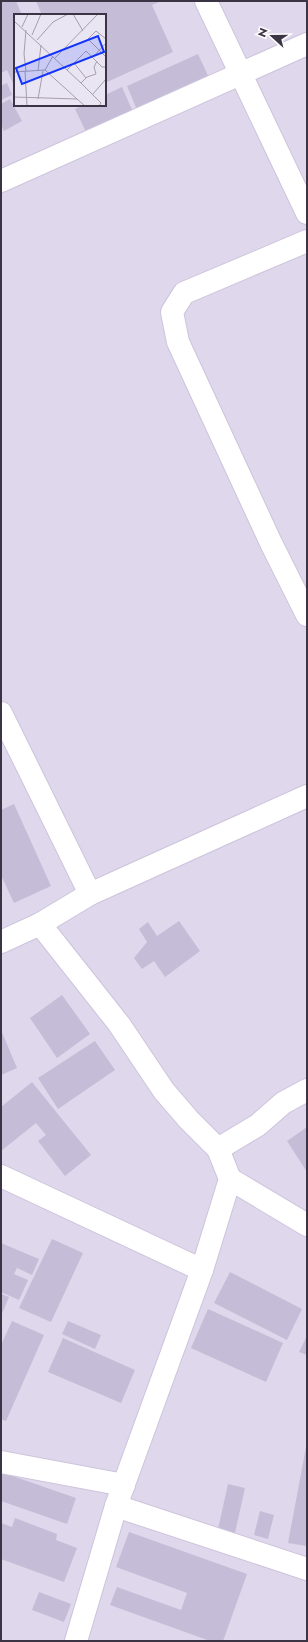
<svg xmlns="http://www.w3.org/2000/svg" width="308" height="1642" font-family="Jost,sans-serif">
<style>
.residential{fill:#dfd7eb;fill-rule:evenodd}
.building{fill:#c5bdd7}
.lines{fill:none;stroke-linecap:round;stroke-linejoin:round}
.street-casing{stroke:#cdc4dc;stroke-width:24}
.street{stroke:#fff;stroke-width:22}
.inset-road{fill:none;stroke:#a49ead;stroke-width:1}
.view{fill:#1233fc;fill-opacity:0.15;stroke:#1233fc;stroke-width:2}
.inset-edge{fill:none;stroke:#3a3445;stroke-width:2}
</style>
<rect width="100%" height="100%" fill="#eae5f3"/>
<path class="residential" d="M1,1H307V1641H1ZM15,15H105V105H15Z"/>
<g class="building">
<polygon points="1,1 16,1 22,15 15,15 15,88 7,70 1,73"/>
<polygon points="36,1 161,1 152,5 173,52 105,83 105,15 42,15"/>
<polygon points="198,54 209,78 137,110 127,86"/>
<polygon points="7,83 12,95 1,100 1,86"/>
<polygon points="122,87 133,112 87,134 75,109 84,105 105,105 105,95"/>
<polygon points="10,99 22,121 4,131 1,124 1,104"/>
<polygon points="14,804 51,886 14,903 1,875 1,810"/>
<polygon points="179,921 200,951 165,977 154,961 142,969 134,958 147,942 139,929 148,922 157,936"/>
<polygon points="62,995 90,1034 57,1058 30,1018"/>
<polygon points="1,1030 17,1068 1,1075"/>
<polygon points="95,1041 115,1070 58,1109 38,1078"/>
<polygon points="32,1082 91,1155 65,1176 38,1141 46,1135 36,1123 1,1151 1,1107"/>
<polygon points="307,1127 307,1172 287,1141"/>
<polygon points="52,1239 83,1253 51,1322 19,1308"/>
<polygon points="1,1243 39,1259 32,1275 17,1268 14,1274 28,1280 19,1300 1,1292"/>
<polygon points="230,1272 302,1309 287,1340 214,1303"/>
<polygon points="1,1294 9,1297 1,1316"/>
<polygon points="208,1309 283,1343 266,1382 191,1348"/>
<polygon points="12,1321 44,1335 6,1421 1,1419 1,1345"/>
<polygon points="68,1321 101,1335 95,1349 62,1334"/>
<polygon points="307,1336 307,1355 299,1352"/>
<polygon points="63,1338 135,1370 121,1403 48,1372"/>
<polygon points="306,1447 307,1447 307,1546 288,1543"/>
<polygon points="1,1472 76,1498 67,1524 1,1501"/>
<polygon points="228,1484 245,1488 235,1533 218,1529"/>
<polygon points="260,1511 274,1515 268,1539 254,1535"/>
<polygon points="15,1518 57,1534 56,1540 77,1548 64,1582 1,1559 1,1523 12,1527"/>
<polygon points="129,1532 247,1574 223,1641 210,1641 110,1605 117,1587 181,1610 187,1593 116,1567"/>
<polygon points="39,1592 71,1604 64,1622 32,1610"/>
</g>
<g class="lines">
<defs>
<g id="street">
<polyline points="206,1 307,213"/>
<polyline points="1,181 307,44"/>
<polyline points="307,241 184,293 172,312 178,342 271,543 307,615"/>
<polyline points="1,713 90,894"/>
<polyline points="40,924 119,1024 164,1091 189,1120 218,1149"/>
<polyline points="1,942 40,924 90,894 307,796"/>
<polyline points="1,1176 202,1270"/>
<polyline points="230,1179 307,1225"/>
<polyline points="1,1462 124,1485"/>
<polyline points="116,1506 307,1569"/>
<polyline points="76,1641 116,1506 202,1270 230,1179 218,1149 258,1125 283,1103 307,1090"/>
</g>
</defs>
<use href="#street" class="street-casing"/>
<use href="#street" class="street"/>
</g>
<g transform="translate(14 14)">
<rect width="92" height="92" fill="#eae5f3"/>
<path class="inset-road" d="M59,0L69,17M0,7L67,69L87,89L85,92M8,13L14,0M12,16L10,40L12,57M18,21L27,0M92,25L82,17L74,25L92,43M23,26L39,8L54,0M79,43L92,29M41,44L84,0M60,49L72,64M31,56L39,42M53,56L72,37L88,53H92M11,57L13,92M24,57L27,31M0,58L31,56L63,85M67,69L73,63L82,60L80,53L83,47M78,81L92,65M0,83L63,85L71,92M24,85L29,57"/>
<path class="view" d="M84,22L90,38L8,70L2,54Z"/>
<rect width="92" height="92" class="inset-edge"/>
</g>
<rect width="308" height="1642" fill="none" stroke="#3a3445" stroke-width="4"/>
<g transform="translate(272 36) rotate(291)" stroke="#ffffff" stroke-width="3" paint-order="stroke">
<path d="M0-3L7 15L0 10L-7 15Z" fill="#3a3445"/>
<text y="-6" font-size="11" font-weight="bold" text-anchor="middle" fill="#3a3445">N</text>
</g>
</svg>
